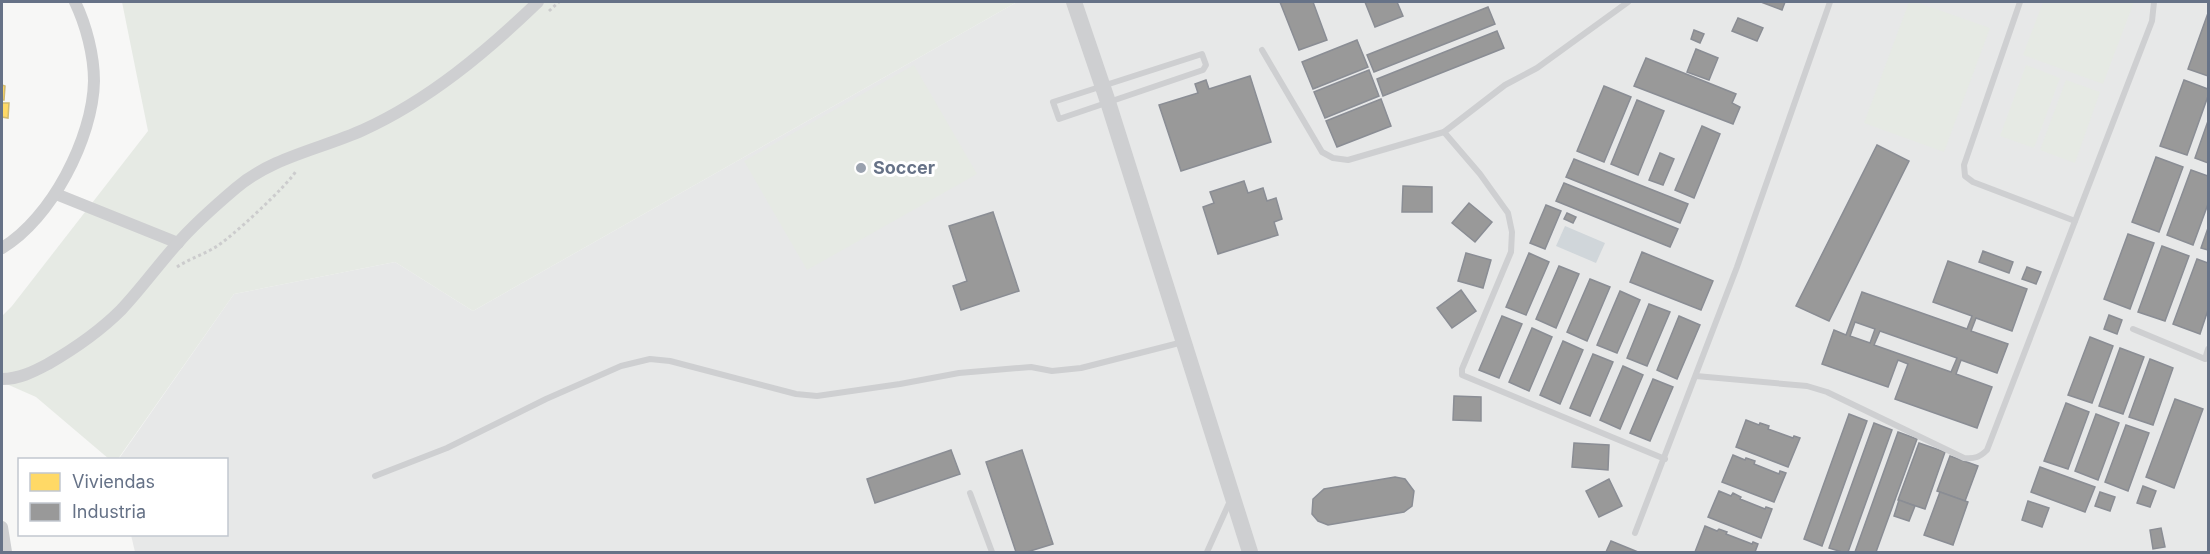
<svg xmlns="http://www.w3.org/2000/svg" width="2210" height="554" font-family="Inter,sans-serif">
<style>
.built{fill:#e7e8e8}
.green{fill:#e6eae4}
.water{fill:#d0d6da}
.homes{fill:#ffd966;stroke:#d1ba70;stroke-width:1.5}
.industry{fill:#999;stroke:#8a8d94;stroke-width:1.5;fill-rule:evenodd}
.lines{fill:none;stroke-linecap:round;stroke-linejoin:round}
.path{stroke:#cccccd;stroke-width:3;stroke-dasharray:3 3;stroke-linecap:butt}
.service{stroke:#cecfd1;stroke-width:6}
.minor{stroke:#cecfd1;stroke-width:12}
.tertiary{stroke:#cecfd1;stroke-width:16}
.poi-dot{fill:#99a1ae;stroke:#fff;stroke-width:2}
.labels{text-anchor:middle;stroke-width:6;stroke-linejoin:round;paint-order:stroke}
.poi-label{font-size:18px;font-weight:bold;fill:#667287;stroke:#fff;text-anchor:start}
</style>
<rect width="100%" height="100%" fill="#f7f7f6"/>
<polygon class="built" points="1017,2 2208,2 2208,552 135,552 131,535 226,534 226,460 118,460 234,294 395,262 473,311"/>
<g class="green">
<polygon points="122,2 1017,2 473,311 395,262 234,294 118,459 109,459 36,397 2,382 2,316 12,306 148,131"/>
<polygon points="1909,2 1916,2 1990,28 1944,152 1864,123"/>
<polygon points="2043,2 2134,2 2103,84 2023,55"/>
<polygon points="914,65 977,174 807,270 744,161"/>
<polygon points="2026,65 2060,78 2034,148 2000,136"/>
<polygon points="2066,80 2100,92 2075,163 2040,150"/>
</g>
<polygon class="water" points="1565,226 1605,243 1596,263 1556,246"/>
<g class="homes">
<polygon points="2,85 5,86 4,100 2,100"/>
<polygon points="2,103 9,103 8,118 2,117"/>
</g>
<g class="industry">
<polygon points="1280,2 1313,2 1327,40 1299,50"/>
<polygon points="1365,2 1397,2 1403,16 1375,27"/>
<polygon points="1761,2 1785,2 1782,10"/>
<polygon points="1488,7 1495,24 1374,72 1367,55"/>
<polygon points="2208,13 2208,76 2188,69"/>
<polygon points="1738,18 1763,28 1757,41 1732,31"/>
<polygon points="1694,30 1704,34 1700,43 1691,39"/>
<polygon points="1497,31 1504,48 1383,96 1377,79"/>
<polygon points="1357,40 1368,67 1313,89 1302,62"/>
<polygon points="1696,49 1718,58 1709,80 1687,72"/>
<polygon points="1646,58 1736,94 1732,103 1740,107 1733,124 1634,86"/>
<polygon points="1369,70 1379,96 1325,118 1314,92"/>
<polygon points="1250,76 1271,142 1181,171 1159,105 1198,93 1195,84 1206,80 1209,89"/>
<polygon points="2184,80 2208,89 2208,96 2187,155 2160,146"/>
<polygon points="1604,86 1631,97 1604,162 1577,151"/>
<polygon points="1381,99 1391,126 1337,147 1326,121"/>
<polygon points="1637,100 1664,111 1638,175 1611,164"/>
<polygon points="2208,121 2208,163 2195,158"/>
<polygon points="1702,126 1720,134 1694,198 1675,190"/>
<polygon points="1877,145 1909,161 1829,321 1796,306"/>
<polygon points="1660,153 1674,159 1663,185 1649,180"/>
<polygon points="2156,157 2183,167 2159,232 2132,222"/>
<polygon points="1574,159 1688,204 1680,223 1566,177"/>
<polygon points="2191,170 2208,176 2208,204 2193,245 2167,235"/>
<polygon points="1244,181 1248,193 1263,188 1267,201 1276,198 1282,219 1274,222 1278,235 1218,254 1203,207 1214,203 1210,192"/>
<polygon points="1564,183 1678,229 1670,247 1556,201"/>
<polygon points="1403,186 1432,187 1432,212 1402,212"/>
<polygon points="1469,203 1492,222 1475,242 1452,223"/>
<polygon points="1546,205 1561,211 1545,249 1530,243"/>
<polygon points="993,212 1019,291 961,310 953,286 967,281 949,226"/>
<polygon points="1567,213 1576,217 1573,223 1564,219"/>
<polygon points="2208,228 2208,250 2201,248"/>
<polygon points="2128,234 2154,243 2130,309 2104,299"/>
<polygon points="2162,246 2189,256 2165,321 2138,312"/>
<polygon points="1983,251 2013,262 2009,273 1979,262"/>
<polygon points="1642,252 1713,281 1701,310 1630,282"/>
<polygon points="1466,253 1491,260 1483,288 1458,281"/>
<polygon points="1529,253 1549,262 1526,315 1506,307"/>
<polygon points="2197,259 2208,263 2208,310 2200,334 2173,324"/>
<path d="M1948,261L2027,289L2012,331L1976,318L1971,331L2008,344L1997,373L1961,360L1956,374L1992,387L1977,428L1895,399L1908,364L1898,360L1888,387L1822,364L1834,330L1846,335L1862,292L1967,329L1972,316L1933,302ZM1855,322L1875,329L1870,343L1850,336ZM1880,331L1957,358L1951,372L1874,345Z"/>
<polygon points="1559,266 1579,274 1556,328 1536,319"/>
<polygon points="2027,267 2041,272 2036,284 2022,279"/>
<polygon points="1590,279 1610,287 1587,341 1567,332"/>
<polygon points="1461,290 1476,311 1452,328 1437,308"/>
<polygon points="1620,291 1640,300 1617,353 1597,345"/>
<polygon points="1649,304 1670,312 1647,366 1627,358"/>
<polygon points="2109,315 2122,320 2117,334 2104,329"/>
<polygon points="1502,316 1522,324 1499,378 1479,370"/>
<polygon points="1679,316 1700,325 1677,379 1657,370"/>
<polygon points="1532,328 1552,337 1529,391 1509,382"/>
<polygon points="2090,337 2113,346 2092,403 2068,395"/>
<polygon points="1563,341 1583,350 1560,404 1540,395"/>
<polygon points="2120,348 2144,357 2123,414 2099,406"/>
<polygon points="1593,354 1613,362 1590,416 1570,408"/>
<polygon points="2150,359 2173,368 2153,425 2129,417"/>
<polygon points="1623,366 1643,375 1620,429 1600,420"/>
<polygon points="1653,379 1673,387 1650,441 1630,433"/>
<polygon points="1454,396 1481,397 1481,421 1453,420"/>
<polygon points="2175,399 2203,409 2174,488 2146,477"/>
<polygon points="2066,403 2089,412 2068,469 2044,461"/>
<polygon points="1849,414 1867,421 1822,546 1804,539"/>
<polygon points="2096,414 2119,423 2098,480 2075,471"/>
<polygon points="1746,420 1759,425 1760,423 1769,426 1768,429 1793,438 1794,436 1800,438 1788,467 1736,447"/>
<polygon points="1874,423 1892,430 1848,552 1842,552 1829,548"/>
<polygon points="2126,425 2149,433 2128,491 2105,482"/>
<polygon points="1898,432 1917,439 1876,552 1855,552"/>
<polygon points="1574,443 1609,445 1608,470 1572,467"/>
<polygon points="1919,443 1945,452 1925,509 1898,500"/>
<polygon points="951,450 960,474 875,503 867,479"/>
<polygon points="1022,450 1053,544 1027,552 1016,552 986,462"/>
<polygon points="1733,455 1745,460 1746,458 1755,461 1754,464 1779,474 1780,471 1786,473 1774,502 1722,482"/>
<polygon points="1950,456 1978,466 1965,501 1937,491"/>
<polygon points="2040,467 2095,487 2085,512 2031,492"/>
<polygon points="1395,477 1405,479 1414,491 1412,506 1404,512 1328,525 1318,521 1312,514 1313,499 1324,489"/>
<polygon points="1609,479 1622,506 1599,517 1586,491"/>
<polygon points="2143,486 2156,491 2150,507 2137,503"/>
<polygon points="1719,491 1731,496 1733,493 1741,497 1740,499 1765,509 1766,507 1772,509 1761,538 1708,517"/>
<polygon points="1940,492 1968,502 1953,545 1924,535"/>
<polygon points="2100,492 2115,497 2110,511 2095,506"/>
<polygon points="1899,500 1915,506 1909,521 1894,516"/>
<polygon points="2028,501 2049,508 2042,527 2022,520"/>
<polygon points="1705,526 1717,531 1719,529 1727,532 1726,534 1752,544 1753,542 1758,544 1755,552 1695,552"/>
<polygon points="2161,528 2165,547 2153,549 2150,530"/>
<polygon points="1611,541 1638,552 1606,552"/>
</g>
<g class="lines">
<g class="path">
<polyline points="549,11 559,2"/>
<path d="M177,267C189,259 202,255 214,248C229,240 288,185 296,171"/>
</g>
<g class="service">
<polyline points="2020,2 1964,165 1965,176 1973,182 2075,221"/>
<polyline points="1262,50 1322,152 1333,158 1348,160 1444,132 1505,85 1537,68 1628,2"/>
<polygon points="1202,54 1206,65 1203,70 1059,119 1053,102"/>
<polyline points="1444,132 1480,174 1508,213 1512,232 1511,252 1462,369 1462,375 1665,459"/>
<polyline points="2133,329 2205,359 2208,349"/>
<path d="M1696,376L1807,386L1827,392L1964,458C1975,459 1980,457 1987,450L2152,21L2154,2"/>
<polyline points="375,476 447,448 546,399 621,366 650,359 670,361 796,394 817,396 900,384 959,373 1031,367 1052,371 1081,368 1183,342"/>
<polyline points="970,493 992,552"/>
<polyline points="1635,533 1737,267 1830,2"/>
<polyline points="1207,552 1230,501"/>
</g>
<g class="minor">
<polyline points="56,194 178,243"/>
<path d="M2,248C51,219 93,138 94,81C94,55 86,25 75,2"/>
<path d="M2,379C19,379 33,372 48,364C74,349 100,331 121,310C141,289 158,265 177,244C194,224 216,205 236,188C272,157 321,149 363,130C429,100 486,52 538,2"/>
<polyline points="2,527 6,552"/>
</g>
<polyline class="tertiary" points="1074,2 1108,102 1250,552"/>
</g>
<circle class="poi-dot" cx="861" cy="168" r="6"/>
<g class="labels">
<g class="poi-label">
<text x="873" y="174">Soccer</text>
</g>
</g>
<rect width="2210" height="554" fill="none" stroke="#667287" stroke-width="6"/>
<rect x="18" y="458" width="210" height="78" fill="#ffffff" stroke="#c2c7cf" stroke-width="1.5"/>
<rect x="30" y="473" width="30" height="18" fill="#ffd966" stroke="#c2c7cf" stroke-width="1.5"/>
<text x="72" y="488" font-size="18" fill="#667287">Viviendas</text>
<rect x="30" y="503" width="30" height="18" fill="#999999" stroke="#c2c7cf" stroke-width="1.5"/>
<text x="72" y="518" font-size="18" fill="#667287">Industria</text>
</svg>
